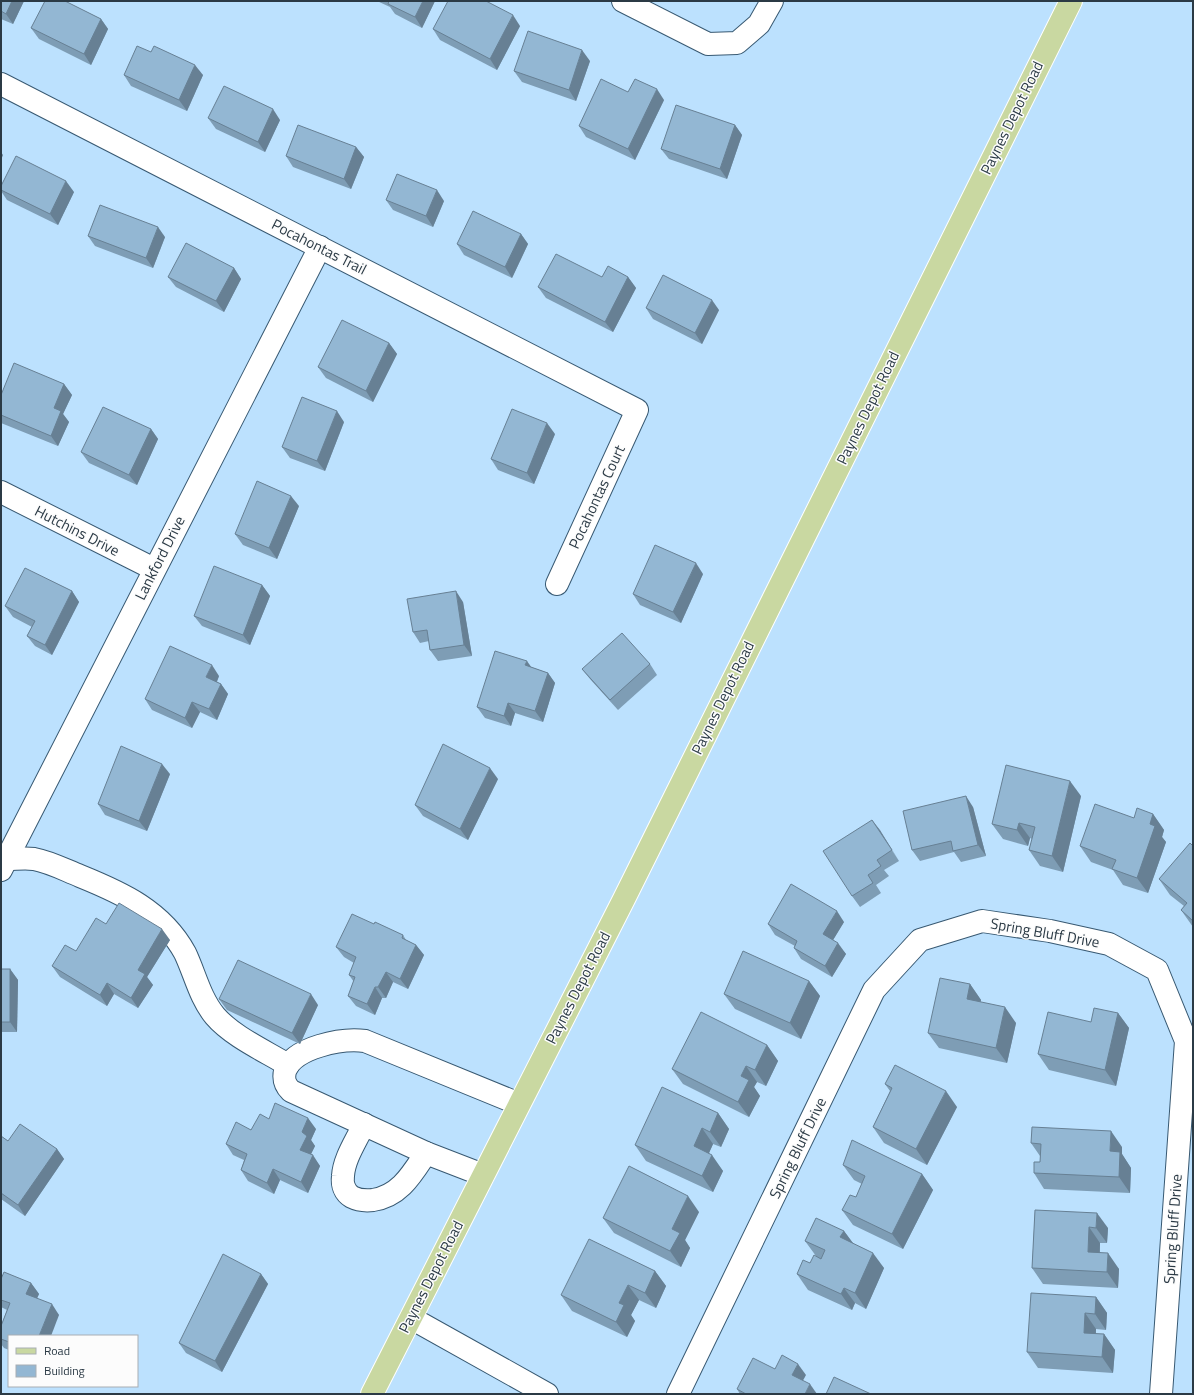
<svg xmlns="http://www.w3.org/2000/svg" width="1194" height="1395" font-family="'Titillium Web',sans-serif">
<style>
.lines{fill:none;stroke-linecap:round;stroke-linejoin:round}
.minor-casing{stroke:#385972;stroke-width:24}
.major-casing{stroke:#fff;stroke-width:24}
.minor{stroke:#fff;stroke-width:22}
.major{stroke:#c9d8a1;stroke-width:22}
.wall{fill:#7e9db5}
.shaded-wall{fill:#678094}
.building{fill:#93b7d3;stroke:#678094}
.labels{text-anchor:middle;stroke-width:3;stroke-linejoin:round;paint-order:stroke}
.street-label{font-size:15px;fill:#2b3a45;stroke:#fcfcfc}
</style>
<rect width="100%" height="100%" fill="#bce1fe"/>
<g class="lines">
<defs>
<g id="minor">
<polyline points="623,1 708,44 737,43 759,24 772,1"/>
<polyline points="1,84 637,410 557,584"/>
<polyline points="1,492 154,569"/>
<path d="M7,859C16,859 26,858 34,859C50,862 65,870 80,876C122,893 162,911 185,953C195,974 200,998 215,1016C232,1036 265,1051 288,1065"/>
<polyline points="1,870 320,247"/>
<path d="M364,1124C357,1140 344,1158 343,1176C342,1184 344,1192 352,1197C358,1200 365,1201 373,1200C400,1196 412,1174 426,1153"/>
<path d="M483,1175L426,1153L291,1091C285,1085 283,1080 285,1071C294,1047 342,1038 365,1041L519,1104"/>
<polyline points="411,1318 547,1394"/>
<polyline points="678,1394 874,990 920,940 982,921 1050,931 1109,944 1157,970 1186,1041 1161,1394"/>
</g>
<polyline id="major" points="372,1394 624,899 1071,1"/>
</defs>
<use href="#minor" class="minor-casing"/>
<use href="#major" class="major-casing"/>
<use href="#minor" class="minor"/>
<use href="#major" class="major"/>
</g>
<g class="wall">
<polygon points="1,1 24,1 13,24 1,19"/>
<polygon points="377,1 435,1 422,28 395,14 390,7"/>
<polygon points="101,19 108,29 91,65 39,39 31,28"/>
<polygon points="520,26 497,70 440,40 433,29"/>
<polygon points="151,52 203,75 187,111 131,86 124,75"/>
<polygon points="590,61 576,101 522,82 514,71"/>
<polygon points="628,92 664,100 635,160 586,137 579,126"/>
<polygon points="208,118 280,120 265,152 216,129"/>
<polygon points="735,125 742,135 727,179 669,159 661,149"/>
<polygon points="356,147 364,157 351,189 293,167 286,156"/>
<polygon points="1,186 74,192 58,225 7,200 1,191"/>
<polygon points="386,200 444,201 433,227 393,210"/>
<polygon points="521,234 528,244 512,278 464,255 457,244"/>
<polygon points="88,236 165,237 153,268 95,246"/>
<polygon points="234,268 241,279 224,312 176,287 168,277"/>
<polygon points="602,277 628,277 636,288 613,332 546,298 538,287"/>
<polygon points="646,308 719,310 702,344 653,319"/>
<polygon points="389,343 397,354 373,402 326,378 318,367"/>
<polygon points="64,384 72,395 63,414 69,422 58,446 1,423 1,395"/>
<polygon points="344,422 325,471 290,458 282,447"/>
<polygon points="151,429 158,439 137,485 89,463 81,452"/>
<polygon points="555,434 534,484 498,470 491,459"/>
<polygon points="299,506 277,559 243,545 235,534"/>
<polygon points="703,574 681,623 640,605 633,594"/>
<polygon points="262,585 270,596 250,645 202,626 194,616"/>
<polygon points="72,591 79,602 52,655 35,646 27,636 32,627 13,617 5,606"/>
<polygon points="463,602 472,656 438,661 430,650 429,641 420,643 413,632"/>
<polygon points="650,664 657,675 618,710 590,679 582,669"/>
<polygon points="531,667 548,673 555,683 543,722 515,713 511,726 485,718 477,707"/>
<polygon points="219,676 217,682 221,684 228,694 217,720 200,712 192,728 152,710 145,699"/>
<polygon points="170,774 147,831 105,815 98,804"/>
<polygon points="498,779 468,840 423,816 415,805"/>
<polygon points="1081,796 1063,872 1040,866 1029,850 1032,839 1030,838 1028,846 1003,839 992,824"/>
<polygon points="973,807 986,856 961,862 954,852 920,861 912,850"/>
<polygon points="1153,814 1164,830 1162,837 1166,842 1148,893 1123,885 1113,870 1091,862 1080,846 1134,818"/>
<polygon points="872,820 899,861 884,870 889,876 876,885 881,893 860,907 852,896"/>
<polygon points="1193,846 1193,927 1181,910 1184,906 1170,895 1159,879"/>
<polygon points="844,922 833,940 846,954 832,977 801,959 794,948 795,946 775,935 768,924"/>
<polygon points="106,924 170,940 147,977 153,985 138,1008 114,994 107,1006 60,977 52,966 76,951"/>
<polygon points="374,924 403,935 406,940 416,945 424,955 408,989 393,982 386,998 382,998 375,1015 356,1006 348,996 354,982 349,975 354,963 344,957 336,947"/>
<polygon points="1,969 10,969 18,980 17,1032 1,1032"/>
<polygon points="809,981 820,996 801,1039 735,1009 724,994"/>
<polygon points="970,984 981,1000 980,1002 1016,1023 1007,1063 939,1048 928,1033"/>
<polygon points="219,999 318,1005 300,1044 227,1010"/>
<polygon points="1118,1013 1129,1028 1116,1086 1049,1070 1038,1054 1091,1022"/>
<polygon points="767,1045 778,1061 766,1086 757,1082 754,1087 760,1096 749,1117 683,1084 672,1069"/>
<polygon points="885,1084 957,1107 927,1165 884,1143 873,1127 890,1091"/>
<polygon points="718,1113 729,1129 721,1147 713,1144 709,1153 723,1171 713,1192 646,1161 635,1145"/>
<polygon points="269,1119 316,1129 311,1140 315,1146 311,1154 320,1166 308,1193 280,1180 274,1194 248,1181 241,1170 244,1160 233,1155 226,1144"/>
<polygon points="1,1136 8,1141 57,1149 64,1159 25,1216 1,1199"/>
<polygon points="1031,1143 1122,1147 1122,1154 1131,1168 1130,1193 1044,1189 1034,1173 1040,1162 1040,1156"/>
<polygon points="843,1165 922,1174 933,1190 903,1249 853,1225 842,1210 856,1197 862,1184 854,1180"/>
<polygon points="1035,1210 1108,1228 1107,1243 1100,1243 1100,1252 1119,1269 1118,1288 1043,1284 1032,1268"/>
<polygon points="699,1212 685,1240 690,1248 681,1267 614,1233 603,1218"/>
<polygon points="844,1231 853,1243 884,1268 866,1309 855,1303 852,1310 808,1290 797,1274 810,1263 816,1256 805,1241"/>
<polygon points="655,1271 666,1286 656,1308 639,1300 631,1315 635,1321 627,1337 572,1311 561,1295"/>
<polygon points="261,1274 268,1284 222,1372 186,1353 179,1343"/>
<polygon points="1,1279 31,1283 39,1294 37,1298 59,1315 9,1336 9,1350 4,1348 1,1344 1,1326 7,1310 1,1307"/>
<polygon points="1096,1297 1107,1313 1106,1330 1096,1329 1096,1334 1104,1334 1115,1350 1113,1373 1038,1368 1027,1352"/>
<polygon points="737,1389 746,1394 740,1394"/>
</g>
<g class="shaded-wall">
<polygon points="12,1 24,1 13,24 6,14"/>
<polygon points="423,1 435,1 422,28 415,17"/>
<polygon points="513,15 520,26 497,70 490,59"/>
<polygon points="101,19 108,29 91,65 84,54"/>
<polygon points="582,50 590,61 576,101 569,90"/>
<polygon points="195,65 203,75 187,111 179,100"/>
<polygon points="657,89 664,100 635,160 628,149"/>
<polygon points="273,109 280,120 265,152 258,142"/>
<polygon points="735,125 742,135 727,179 720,169"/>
<polygon points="356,147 364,157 351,189 344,179"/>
<polygon points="1,152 3,155 1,160"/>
<polygon points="66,181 74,192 58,225 50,214"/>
<polygon points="437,190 444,201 433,227 426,216"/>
<polygon points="158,227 165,237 153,268 146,258"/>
<polygon points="521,234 528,244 512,278 505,267"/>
<polygon points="234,268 241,279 224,312 216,301"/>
<polygon points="628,277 636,288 613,332 605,322"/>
<polygon points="712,300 719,310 702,344 695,333"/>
<polygon points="389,343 397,354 373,402 366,391"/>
<polygon points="64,384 72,395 63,414 69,422 58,446 51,436 54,408"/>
<polygon points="337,411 344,422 325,471 317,461"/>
<polygon points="547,423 555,434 534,484 527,473"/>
<polygon points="151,429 158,439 137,485 129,475"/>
<polygon points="291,496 299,506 277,559 269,548"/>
<polygon points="696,563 703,574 681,623 673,612"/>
<polygon points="262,585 270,596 250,645 243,635"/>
<polygon points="72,591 79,602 52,655 45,645"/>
<polygon points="456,591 463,602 472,656 464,645"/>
<polygon points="527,661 534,671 525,665"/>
<polygon points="212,665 219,676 214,688 206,677"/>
<polygon points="548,673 555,683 543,722 535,711"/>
<polygon points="221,684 228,694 217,720 209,709"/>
<polygon points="192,702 200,712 192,728 185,718"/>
<polygon points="508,703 515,713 511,726 504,716"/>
<polygon points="162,764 170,774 147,831 139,821"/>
<polygon points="490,768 498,779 468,840 460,829"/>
<polygon points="1070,781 1081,796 1063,872 1052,856"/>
<polygon points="966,796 973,807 986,856 978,845"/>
<polygon points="1153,814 1164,830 1162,837 1166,842 1148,893 1137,878 1150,824"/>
<polygon points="872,820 880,830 899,861 892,850"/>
<polygon points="1019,823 1030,838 1028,846 1017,830"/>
<polygon points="837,911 844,922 830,945 823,934"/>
<polygon points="162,929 170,940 147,977 153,985 138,1008 131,998 138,970"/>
<polygon points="838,943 846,954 832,977 825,966"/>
<polygon points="416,945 424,955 408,989 400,979"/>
<polygon points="10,969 18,980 17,1032 10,1022"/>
<polygon points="386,972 393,982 386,998 378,987"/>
<polygon points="809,981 820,996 801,1039 790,1023"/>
<polygon points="107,983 114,994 107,1006 100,995"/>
<polygon points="970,984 981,1000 978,1014 967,999"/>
<polygon points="375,987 382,998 375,1015 367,1004"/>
<polygon points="311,994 318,1005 300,1044 292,1033"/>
<polygon points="1005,1007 1016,1023 1007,1063 996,1048"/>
<polygon points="1118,1013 1129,1028 1116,1086 1105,1070"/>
<polygon points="767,1045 778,1061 766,1086 755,1070"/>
<polygon points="746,1066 757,1082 754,1087 760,1096 749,1117 738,1102 741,1076"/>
<polygon points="946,1091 957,1107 927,1165 916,1149"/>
<polygon points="718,1113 729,1129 721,1147 710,1132"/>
<polygon points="308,1118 316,1129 311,1140 315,1146 308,1160 300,1150 302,1132"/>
<polygon points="702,1128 713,1144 705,1162 694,1146"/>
<polygon points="1111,1131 1122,1147 1122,1154 1131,1168 1130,1193 1119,1177 1110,1151"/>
<polygon points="57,1149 64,1159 25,1216 18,1205"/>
<polygon points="313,1155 320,1166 308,1193 301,1182"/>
<polygon points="712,1155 723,1171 713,1192 702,1176"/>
<polygon points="273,1169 280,1180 274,1194 267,1183"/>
<polygon points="922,1174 933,1190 903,1249 892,1234"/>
<polygon points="688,1196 699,1212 685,1240 690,1248 681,1267 670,1251 672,1229"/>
<polygon points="1097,1213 1108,1228 1107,1243 1096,1228"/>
<polygon points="1089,1227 1100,1243 1099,1267 1088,1252"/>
<polygon points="844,1231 855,1246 840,1237"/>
<polygon points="873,1253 884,1268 866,1309 855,1293"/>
<polygon points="1108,1253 1119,1269 1118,1288 1107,1272"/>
<polygon points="655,1271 666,1286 656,1308 645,1293"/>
<polygon points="261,1274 268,1284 222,1372 215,1361"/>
<polygon points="31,1283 39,1294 34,1305 26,1294"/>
<polygon points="628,1285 639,1300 631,1315 635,1321 627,1337 616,1322 619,1303"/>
<polygon points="844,1288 855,1303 852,1310 841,1294"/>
<polygon points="1096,1297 1107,1313 1106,1330 1095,1314"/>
<polygon points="52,1304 59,1315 51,1336 39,1336"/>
<polygon points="1085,1313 1096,1329 1095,1348 1084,1333"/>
<polygon points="1104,1334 1115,1350 1113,1373 1102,1357"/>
<polygon points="798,1364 806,1375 800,1386 792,1375"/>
<polygon points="810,1384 817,1394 805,1394"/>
</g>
<g class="building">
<polygon points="1,1 12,1 6,14 1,11"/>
<polygon points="45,1 65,1 101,19 84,54 31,28"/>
<polygon points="389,1 423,1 415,17 388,4"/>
<polygon points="448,1 486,1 513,15 490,59 433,29"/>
<polygon points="528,31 582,50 569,90 514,71"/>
<polygon points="137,46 151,52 154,46 195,65 179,100 124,75"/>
<polygon points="601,79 628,92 635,79 657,89 628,149 579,126"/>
<polygon points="224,86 273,109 258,142 208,118"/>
<polygon points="676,105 735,125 720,169 661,149"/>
<polygon points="298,125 356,147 344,179 286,156"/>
<polygon points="16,156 66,181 50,214 1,190 1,186"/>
<polygon points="397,174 437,190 426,216 386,200"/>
<polygon points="100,205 158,227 146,258 88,236"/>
<polygon points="473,211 521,234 505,267 457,244"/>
<polygon points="186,243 234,268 216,301 168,277"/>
<polygon points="556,254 602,277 608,266 628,277 605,322 538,287"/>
<polygon points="663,275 712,300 695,333 646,308"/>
<polygon points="342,320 389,343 366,391 318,367"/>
<polygon points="14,363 64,384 54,408 61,411 51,436 1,415 1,395"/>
<polygon points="302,397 337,411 317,461 282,447"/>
<polygon points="103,407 151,429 129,475 81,452"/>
<polygon points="512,409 547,423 527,473 491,459"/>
<polygon points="257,481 291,496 269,548 235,534"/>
<polygon points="655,545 696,563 673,612 633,594"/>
<polygon points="214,566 262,585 243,635 194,616"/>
<polygon points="25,568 72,591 45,645 27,636 35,621 5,606"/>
<polygon points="456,591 464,645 430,650 427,630 413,632 407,599"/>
<polygon points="622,633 650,664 610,700 582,669"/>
<polygon points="170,646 212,665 206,677 221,684 209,709 192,702 185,718 145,699"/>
<polygon points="495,651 527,661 525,665 548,673 535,711 508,703 504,716 477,707"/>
<polygon points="443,744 490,768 460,829 415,805"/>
<polygon points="121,746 162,764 139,821 98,804"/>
<polygon points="1006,765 1070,781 1052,856 1029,850 1035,827 1019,823 1017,830 992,824"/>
<polygon points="966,796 978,845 953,851 951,841 912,850 903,811"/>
<polygon points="1095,804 1134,818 1137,808 1153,814 1150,824 1155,826 1137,878 1112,869 1116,860 1080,846"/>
<polygon points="872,820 892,850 877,860 881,866 868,875 873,883 852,896 823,851"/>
<polygon points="1190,843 1193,846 1193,921 1181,910 1187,903 1159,879"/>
<polygon points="791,884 837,911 823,934 838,943 825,966 794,948 797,941 768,924"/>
<polygon points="119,903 162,929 138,970 145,974 131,998 107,983 100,995 52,966 65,945 76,951 96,918 106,924"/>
<polygon points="352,914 374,924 375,922 403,935 402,938 416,945 400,979 386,972 378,987 375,987 367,1004 348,996 355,977 349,975 356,957 336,947"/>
<polygon points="743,951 809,981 790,1023 724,994"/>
<polygon points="238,960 311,994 292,1033 219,999"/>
<rect x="1" y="969" width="9" height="53"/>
<polygon points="940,978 970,984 967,999 1005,1007 996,1048 928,1033"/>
<polygon points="1094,1008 1118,1013 1105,1070 1038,1054 1048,1012 1091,1022"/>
<polygon points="701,1012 767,1045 755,1070 746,1066 741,1076 749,1080 738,1102 672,1069"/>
<polygon points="895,1065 946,1091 916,1149 873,1127 892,1088 885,1084"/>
<polygon points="662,1087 718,1113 710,1132 702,1128 694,1146 712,1155 702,1176 635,1145"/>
<polygon points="275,1103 308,1118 302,1132 307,1136 300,1150 313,1155 301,1182 273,1169 267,1183 241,1170 247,1154 226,1144 236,1122 251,1130 260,1114 269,1119"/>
<polygon points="20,1124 57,1149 18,1205 1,1193 1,1136 8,1141"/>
<polygon points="1032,1127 1111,1131 1110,1151 1120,1152 1119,1177 1034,1173 1034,1162 1040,1162 1041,1144 1031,1143"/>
<polygon points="852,1140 922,1174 892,1234 842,1210 850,1195 856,1197 865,1176 843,1165"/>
<polygon points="629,1166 688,1196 672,1229 680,1233 670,1251 603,1218"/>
<polygon points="1035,1210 1097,1213 1096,1228 1089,1227 1088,1252 1108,1253 1107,1272 1032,1268"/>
<polygon points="816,1218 844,1231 840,1237 873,1253 855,1293 844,1288 841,1294 797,1274 803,1260 810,1263 814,1255 821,1259 825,1250 805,1241"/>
<polygon points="589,1239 655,1271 645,1293 628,1285 619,1303 624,1305 616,1322 561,1295"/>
<polygon points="223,1254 261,1274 215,1361 179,1343"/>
<polygon points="4,1272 31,1283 26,1294 52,1304 39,1336 9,1336 9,1342 1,1339 1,1326 10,1303 1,1300 1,1279"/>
<polygon points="1031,1293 1096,1297 1095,1314 1085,1313 1084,1333 1104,1334 1102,1357 1027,1352"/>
<polygon points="782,1355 798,1364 792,1375 810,1384 805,1394 746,1394 737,1389 753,1358 775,1369"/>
<polygon points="834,1377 871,1394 826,1394"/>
</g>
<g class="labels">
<g class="street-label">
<text transform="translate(1012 118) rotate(-64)" y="5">Paynes Depot Road</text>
<text transform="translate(319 247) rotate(27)" y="5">Pocahontas Trail</text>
<text transform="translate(868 408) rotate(-64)" y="5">Paynes Depot Road</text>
<text transform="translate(597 497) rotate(-65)" y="5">Pocahontas Court</text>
<text transform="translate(77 531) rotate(27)" y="5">Hutchins Drive</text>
<text transform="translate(160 558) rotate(-63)" y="5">Lankford Drive</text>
<text transform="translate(723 698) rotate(-64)" y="5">Paynes Depot Road</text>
<text transform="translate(1045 933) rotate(10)" y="5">Spring Bluff Drive</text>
<text transform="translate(578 988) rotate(-63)" y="5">Paynes Depot Road</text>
<text transform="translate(798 1148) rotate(-64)" y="5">Spring Bluff Drive</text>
<text transform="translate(1173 1229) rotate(-86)" y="5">Spring Bluff Drive</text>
<text transform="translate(431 1277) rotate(-63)" y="5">Paynes Depot Road</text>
</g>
</g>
<rect width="1194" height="1395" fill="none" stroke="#2b3a45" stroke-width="4"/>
<rect x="8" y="1335" width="130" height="52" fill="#fcfcfc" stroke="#a8aeb3"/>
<rect x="16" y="1348" width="20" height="6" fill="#c9d8a1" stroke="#a8aeb3"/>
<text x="44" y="1355" font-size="12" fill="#2b3a45">Road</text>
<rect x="16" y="1365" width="20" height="12" fill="#93b7d3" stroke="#a8aeb3"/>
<text x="44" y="1375" font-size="12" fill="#2b3a45">Building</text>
</svg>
